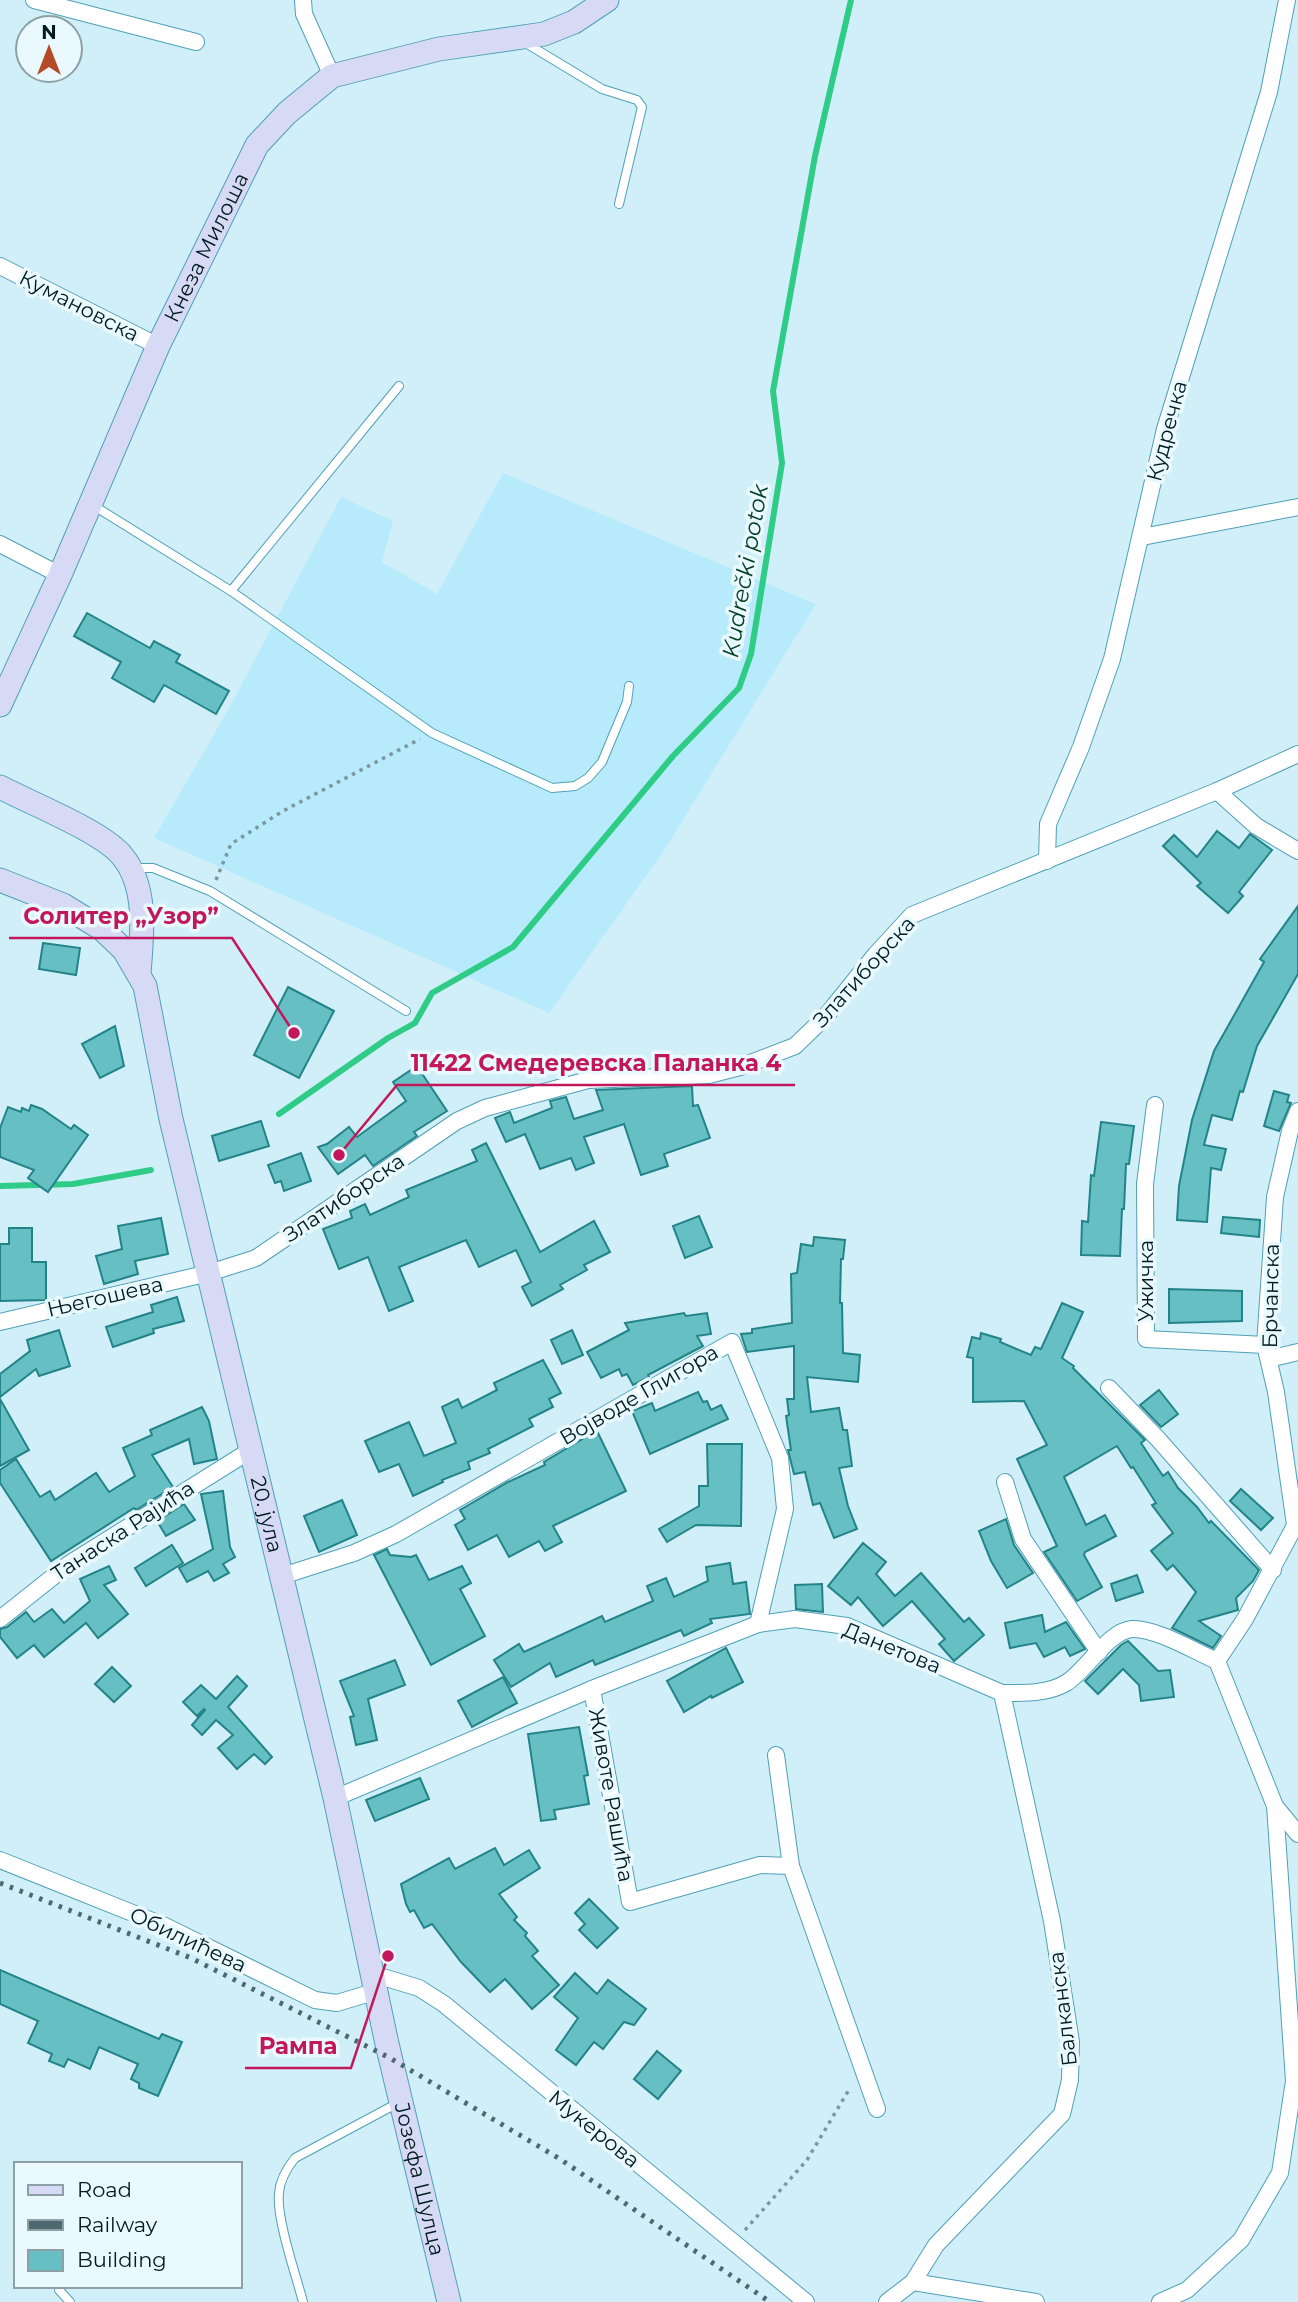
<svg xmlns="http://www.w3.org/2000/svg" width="1298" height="2302" font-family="Montserrat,sans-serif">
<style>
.built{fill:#b7ebfb}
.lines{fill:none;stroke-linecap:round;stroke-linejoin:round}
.stream{stroke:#2fcc87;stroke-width:6}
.building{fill:#66bfc3;stroke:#238488;stroke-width:2}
.lane-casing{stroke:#4fa0b7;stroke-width:10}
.street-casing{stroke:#4fa0b7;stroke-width:18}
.secondary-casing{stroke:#4fa0b7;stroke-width:25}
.path{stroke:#7b979f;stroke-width:3.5;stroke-dasharray:3.5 5;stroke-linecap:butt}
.lane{stroke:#fff;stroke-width:8}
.street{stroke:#fff;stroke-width:16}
.secondary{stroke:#d7daf4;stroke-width:23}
.rail{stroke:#4e6870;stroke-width:5;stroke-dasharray:3.5 7;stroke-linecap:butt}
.labels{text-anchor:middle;stroke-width:7;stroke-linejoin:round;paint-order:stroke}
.street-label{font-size:21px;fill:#021a21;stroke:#eaf9fe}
.water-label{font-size:23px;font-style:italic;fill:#003f25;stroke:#eaf9fe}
.leader{fill:none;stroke:#c2185b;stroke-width:2.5}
.callout-dot{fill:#c2185b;stroke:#eaf9fe;stroke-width:2.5}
.callout-label{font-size:23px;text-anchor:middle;font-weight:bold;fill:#c2185b;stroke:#eaf9fe;stroke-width:7;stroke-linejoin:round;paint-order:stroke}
</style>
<rect width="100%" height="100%" fill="#d1eff9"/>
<polygon class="built" points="503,473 816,604 665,849 549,1013 154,838 227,712 341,497 393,521 382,562 437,594"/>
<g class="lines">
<g class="stream">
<polyline points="279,1114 388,1038 415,1023 432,993 513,947 673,756 739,688 751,654 782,463 773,391 815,156 851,0"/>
<polyline points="0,1186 73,1184 151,1170"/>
</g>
</g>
<g class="building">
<polygon points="87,613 150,648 154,641 180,655 176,662 229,691 216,714 164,685 154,702 112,678 121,662 74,636"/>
<polygon points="1217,831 1239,848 1250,834 1272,850 1239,892 1243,896 1228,913 1197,886 1201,883 1163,846 1174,835 1197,857"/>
<polygon points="1298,906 1298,974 1257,1046 1243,1092 1240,1091 1232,1120 1212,1115 1204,1145 1226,1149 1221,1170 1211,1168 1207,1222 1177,1220 1179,1186 1192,1120 1214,1051 1264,962 1260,959"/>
<polygon points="43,943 80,948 76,975 39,969"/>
<polygon points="288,987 334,1011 299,1078 254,1055"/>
<polygon points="115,1026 124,1066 100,1078 82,1044"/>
<polygon points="417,1066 447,1111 414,1132 417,1136 373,1166 365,1155 338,1174 318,1147 327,1144 349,1127 357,1137 406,1101 393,1082"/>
<polygon points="692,1086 693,1106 698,1105 710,1138 664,1154 668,1166 641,1175 624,1124 584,1137 594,1163 576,1170 571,1158 540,1169 525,1134 506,1142 495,1118 510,1112 514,1123 552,1108 550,1101 566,1097 574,1119 603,1110 596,1090"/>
<polygon points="1274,1091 1289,1095 1287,1102 1291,1103 1279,1131 1264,1126"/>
<polygon points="31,1105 42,1109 71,1129 74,1125 88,1135 48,1192 28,1178 34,1170 0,1157 0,1128 8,1107 21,1112 22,1108 29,1111"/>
<polygon points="261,1121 269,1146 219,1161 212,1136"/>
<polygon points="1101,1122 1134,1126 1129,1164 1126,1164 1124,1209 1122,1209 1120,1256 1081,1255 1082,1221 1088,1222 1091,1175 1094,1176"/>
<polygon points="486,1143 540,1252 594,1221 610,1252 584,1265 587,1270 560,1285 563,1289 532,1306 522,1287 531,1282 516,1250 479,1267 466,1240 399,1267 413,1301 389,1311 368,1257 339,1269 323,1229 352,1218 350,1211 365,1204 370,1215 409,1197 406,1190 477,1161 472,1150"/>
<polygon points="301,1153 311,1181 284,1191 281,1181 275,1183 268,1165"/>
<polygon points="699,1216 712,1247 685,1258 673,1226"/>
<polygon points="1223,1217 1260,1220 1259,1237 1221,1233"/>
<polygon points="161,1218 168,1254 135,1261 138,1274 104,1284 96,1256 122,1249 118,1226"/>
<polygon points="9,1228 32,1228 32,1262 46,1262 46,1300 0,1301 0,1244 9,1244"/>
<polygon points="814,1237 845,1240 843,1259 841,1259 840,1303 842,1303 843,1353 860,1355 858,1382 807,1377 811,1412 839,1408 843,1430 847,1430 852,1466 839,1468 848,1506 857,1529 834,1538 820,1503 813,1505 805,1472 794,1474 788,1450 791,1450 786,1416 789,1415 787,1399 794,1399 794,1346 747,1352 741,1334 752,1333 752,1329 792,1323 791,1274 797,1273 801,1244 813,1246"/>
<polygon points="1169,1289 1242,1291 1242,1321 1169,1323"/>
<polygon points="177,1297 184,1321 153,1329 154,1333 113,1347 106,1327 153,1312 151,1305"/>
<polygon points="1062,1303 1083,1312 1062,1358 1074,1366 1073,1368 1145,1440 1141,1443 1163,1476 1168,1472 1178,1488 1197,1507 1209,1523 1211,1521 1259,1570 1253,1581 1236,1598 1238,1610 1199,1621 1221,1636 1213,1648 1172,1628 1196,1592 1173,1565 1167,1570 1151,1551 1173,1533 1152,1505 1156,1503 1133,1467 1131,1468 1117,1446 1064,1477 1086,1525 1105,1515 1116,1536 1085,1552 1084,1555 1102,1587 1077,1601 1044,1552 1057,1546 1017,1459 1047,1445 1024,1401 973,1402 973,1358 967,1357 972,1337 980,1339 981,1333 1001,1339 1000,1342 1031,1355 1035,1347 1041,1349"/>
<polygon points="684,1313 686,1316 707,1313 711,1334 697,1336 703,1346 648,1375 649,1377 633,1385 627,1374 622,1376 619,1369 601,1378 587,1352 629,1330 625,1323"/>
<polygon points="59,1330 70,1366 39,1376 36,1369 0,1397 0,1374 30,1351 27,1340"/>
<polygon points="572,1330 583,1355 562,1364 551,1340"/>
<polygon points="543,1360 561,1393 549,1399 553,1407 529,1419 533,1426 488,1449 490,1453 468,1462 470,1469 442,1480 443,1482 413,1496 399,1464 379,1472 365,1441 409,1422 424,1456 456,1443 442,1407 458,1399 462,1408 497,1390 494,1383"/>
<polygon points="1159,1390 1178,1414 1161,1427 1140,1405"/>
<polygon points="698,1392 703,1402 707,1401 711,1410 721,1405 728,1419 650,1454 632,1411 652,1403 655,1411"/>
<polygon points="0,1399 29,1450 0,1466"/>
<polygon points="202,1407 209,1421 217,1459 194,1464 189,1439 152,1455 173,1487 136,1510 134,1508 51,1561 0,1483 0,1470 16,1459 40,1497 50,1491 55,1500 96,1473 109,1492 135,1476 123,1448 152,1435 150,1430"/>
<polygon points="598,1433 626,1491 553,1526 562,1542 545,1551 539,1541 509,1557 497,1535 468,1550 455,1525 465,1519 460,1510 508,1482 545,1465 544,1462 586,1437"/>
<polygon points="707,1444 742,1444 741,1526 696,1525 667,1542 659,1529 699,1506 699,1486 708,1486"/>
<polygon points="1241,1489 1273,1518 1261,1530 1230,1501"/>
<polygon points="223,1491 230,1547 235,1557 223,1564 229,1573 214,1581 208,1571 187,1582 179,1568 213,1549 201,1494"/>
<polygon points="342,1500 357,1535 319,1552 304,1516"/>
<polygon points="184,1504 195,1520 166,1536 157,1521"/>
<polygon points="1006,1519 1014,1545 1033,1573 1007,1588 991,1561 979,1531"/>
<polygon points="863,1543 886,1562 876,1574 895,1596 921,1573 964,1622 969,1618 984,1635 954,1661 939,1644 945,1639 912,1601 883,1626 858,1597 851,1605 828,1586"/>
<polygon points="172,1545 183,1563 146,1586 135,1568"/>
<polygon points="387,1549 390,1555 411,1557 416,1555 429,1580 462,1566 471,1583 460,1589 485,1636 431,1665 374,1555"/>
<polygon points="730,1563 733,1584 746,1582 750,1614 710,1619 712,1623 684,1636 681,1630 595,1665 593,1660 556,1677 550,1663 511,1687 494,1660 519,1644 524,1652 602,1616 605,1622 653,1601 647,1586 666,1578 674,1597 708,1581 706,1567"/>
<polygon points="109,1566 116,1580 104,1585 128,1614 98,1638 86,1623 44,1657 34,1645 17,1658 0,1637 0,1629 7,1627 26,1612 34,1622 52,1609 64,1623 90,1601 80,1579"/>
<polygon points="1137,1575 1143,1592 1116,1601 1111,1584"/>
<polygon points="822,1584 823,1612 796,1609 795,1585"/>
<polygon points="1042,1615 1045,1632 1066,1622 1085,1649 1070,1656 1065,1647 1044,1657 1036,1643 1010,1648 1005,1623"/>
<polygon points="1128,1641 1158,1671 1170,1670 1174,1697 1141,1701 1139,1685 1123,1669 1098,1694 1085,1681 1121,1645"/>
<polygon points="726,1648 743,1682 712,1698 711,1696 684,1712 667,1681"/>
<polygon points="395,1660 405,1685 368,1699 377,1740 356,1745 350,1717 354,1716 340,1681"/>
<polygon points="112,1667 131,1686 114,1702 95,1684"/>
<polygon points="237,1676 247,1686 228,1707 272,1757 265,1764 254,1754 237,1769 218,1748 233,1735 216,1720 202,1735 192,1725 205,1710 204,1709 197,1716 183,1702 201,1685 216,1699"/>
<polygon points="503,1677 517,1703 472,1727 458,1701"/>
<polygon points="579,1727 588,1775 584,1776 589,1804 554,1810 556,1819 541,1821 528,1734"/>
<polygon points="420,1778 429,1799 375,1821 366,1800"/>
<polygon points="495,1848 504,1865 529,1850 540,1868 499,1894 517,1917 514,1920 527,1933 525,1936 538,1951 532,1956 559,1985 532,2009 505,1979 490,1992 461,1962 432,1924 424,1928 414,1910 410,1912 406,1904 401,1884 449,1858 455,1869"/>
<polygon points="589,1899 618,1928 597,1948 579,1930 585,1924 575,1913"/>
<polygon points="0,1970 159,2039 162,2034 182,2042 158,2096 139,2088 139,2083 131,2079 138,2064 99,2047 90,2069 68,2059 64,2067 49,2061 52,2054 28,2043 38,2021 0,2004"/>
<polygon points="575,1973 597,1994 608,1980 646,2009 634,2025 624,2022 603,2049 594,2042 576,2065 556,2050 578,2018 554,1997"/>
<polygon points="657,2051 681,2071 658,2099 634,2079"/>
</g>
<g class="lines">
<defs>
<g id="lane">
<polyline points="524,42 602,89 637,100 642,107 619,204"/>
<polyline points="91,504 231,591 432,733 552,788 575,786 588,778 602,762 627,702 629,686"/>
<polyline points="231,591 399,386"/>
<polyline points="134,868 153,868 210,891 406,1011"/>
<polyline points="59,2290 70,2302"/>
<path d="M303,2302C296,2275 276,2218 279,2193C280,2179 287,2168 295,2158L398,2103"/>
</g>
<g id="street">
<polyline points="34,0 196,42"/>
<polyline points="303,0 304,14 332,76"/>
<polyline points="0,266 158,346"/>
<polyline points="1142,537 1298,507"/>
<polyline points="0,544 60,575"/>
<polyline points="1217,791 1256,826 1298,851"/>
<polyline points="1047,861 1048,824 1081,747 1112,659 1165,429 1269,92 1287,0"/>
<polyline points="1155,1105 1145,1184 1146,1339 1265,1345"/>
<polyline points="0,1322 209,1273 256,1258 457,1121 485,1108 588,1080 709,1075 740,1067 795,1046 826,1016 876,954 912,915 1217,791 1298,754"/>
<polyline points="1269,1359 1298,1352"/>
<polyline points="1109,1388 1158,1439 1273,1570"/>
<polyline points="1005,1482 1023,1539 1099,1652"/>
<polyline points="1295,1525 1276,1392 1265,1345 1275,1197 1290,1131 1298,1111"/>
<polyline points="282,1576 354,1553 396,1534 732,1342 780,1458 785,1509 758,1624"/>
<polyline points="0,1619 69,1564 251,1450"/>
<polyline points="1217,1661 1275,1806 1298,1834"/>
<polyline points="1217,1661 1245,1619 1298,1520"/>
<polyline points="592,1689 630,1902 760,1865 791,1866"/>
<polyline points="776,1755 791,1866 877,2109"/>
<path d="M335,1798L592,1689L758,1624L795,1619L847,1626L1002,1693C1022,1693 1048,1694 1066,1683C1086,1671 1108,1631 1132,1629C1156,1628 1194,1651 1217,1661"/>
<polyline points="0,1860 165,1926 315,2000 337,2003 377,1991"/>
<polyline points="373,1974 419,1988 444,2004 806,2302"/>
<polyline points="913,2282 1036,2302"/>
<polyline points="887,2302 913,2282 936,2245 1062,2114 1070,2080 1071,2042 1052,1921 1002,1693"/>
<polyline points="1160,2302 1187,2290 1241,2240 1280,2173 1294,2081 1275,1806"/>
</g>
<g id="secondary">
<path id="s1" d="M0,705L60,575L158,346L257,145L287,113L332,76L439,49L544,34L574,22L607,0"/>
<path d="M0,787C30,803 104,832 123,857C148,888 142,936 139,973"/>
<path id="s2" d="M0,880L63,905L102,929L124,950L145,986L171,1119L335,1798L387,2044L449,2302"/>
</g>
</defs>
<use href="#lane" class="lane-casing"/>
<use href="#street" class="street-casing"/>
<use href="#secondary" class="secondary-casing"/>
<g class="path">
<polyline points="216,880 231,844 283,811 420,739"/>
<polyline points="745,2230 807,2160 850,2088"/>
</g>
<use href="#lane" class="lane"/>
<use href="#street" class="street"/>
<use href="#secondary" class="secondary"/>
<polyline class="rail" points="0,1883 191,1958 390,2058 560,2159 770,2302"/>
</g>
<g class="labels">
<g class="street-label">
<text dy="7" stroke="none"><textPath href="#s1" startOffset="502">Кнеза Милоша</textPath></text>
<text transform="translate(79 306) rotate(27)" y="7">Кумановска</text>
<text transform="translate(1167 431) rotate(-75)" y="7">Кудречка</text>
<text transform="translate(864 972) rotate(-48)" y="7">Златиборска</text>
<text transform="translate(344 1198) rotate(-34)" y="7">Златиборска</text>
<text transform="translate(1146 1281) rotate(-90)" y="7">Ужичка</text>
<text transform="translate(1271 1296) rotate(-89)" y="7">Брчанска</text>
<text transform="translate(105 1297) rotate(-13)" y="7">Његошева</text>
<text transform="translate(639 1395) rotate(-30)" y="7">Војводе Глигора</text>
<text dy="7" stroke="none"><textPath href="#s2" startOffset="728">20. јула</textPath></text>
<text transform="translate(123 1531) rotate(-33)" y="7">Танаска Рајића</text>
<text transform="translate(892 1648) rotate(22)" y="7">Данетова</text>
<text transform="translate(611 1795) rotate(80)" y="7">Животе Рашића</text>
<text transform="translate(188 1940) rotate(25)" y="7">Обилићева</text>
<text transform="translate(1063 2009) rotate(-97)" y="7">Балканска</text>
<text transform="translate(594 2129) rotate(39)" y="7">Мукерова</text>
<text dy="7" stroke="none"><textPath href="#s2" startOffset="1410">Јозефа Шулца</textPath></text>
</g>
<g class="water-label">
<text transform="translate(745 571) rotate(-80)" y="8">Kudrečki potok</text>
</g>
</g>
<path class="leader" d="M294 1033L232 938H9M339 1155L397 1085H795M388 1956L351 2068H245"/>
<g class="callout-dot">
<circle cx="294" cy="1033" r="7"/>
<circle cx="339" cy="1155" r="7"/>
<circle cx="388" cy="1956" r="7"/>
</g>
<g class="callout-label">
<text x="121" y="924">Солитер „Узор”</text>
<text x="596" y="1071">11422 Смедеревска Паланка 4</text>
<text x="298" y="2054">Рампа</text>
</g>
<rect x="14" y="2162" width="228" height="126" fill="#eaf9fe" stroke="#8da0a6" stroke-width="2"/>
<rect x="28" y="2185" width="35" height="10" fill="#d7daf4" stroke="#8da0a6" stroke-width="2"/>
<text x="77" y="2197" font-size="21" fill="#021a21">Road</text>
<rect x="28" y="2220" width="35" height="10" fill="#4e6870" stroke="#8da0a6" stroke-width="2"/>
<text x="77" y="2232" font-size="21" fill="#021a21">Railway</text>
<rect x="28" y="2250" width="35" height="21" fill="#66bfc3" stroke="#8da0a6" stroke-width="2"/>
<text x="77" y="2267" font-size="21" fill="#021a21">Building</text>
<g transform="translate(49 49)"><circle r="33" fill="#eaf9fe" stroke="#8da0a6" stroke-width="2"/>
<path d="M0-5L12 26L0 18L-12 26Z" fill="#b34b27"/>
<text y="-10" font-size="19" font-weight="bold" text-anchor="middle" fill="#021a21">N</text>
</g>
</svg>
